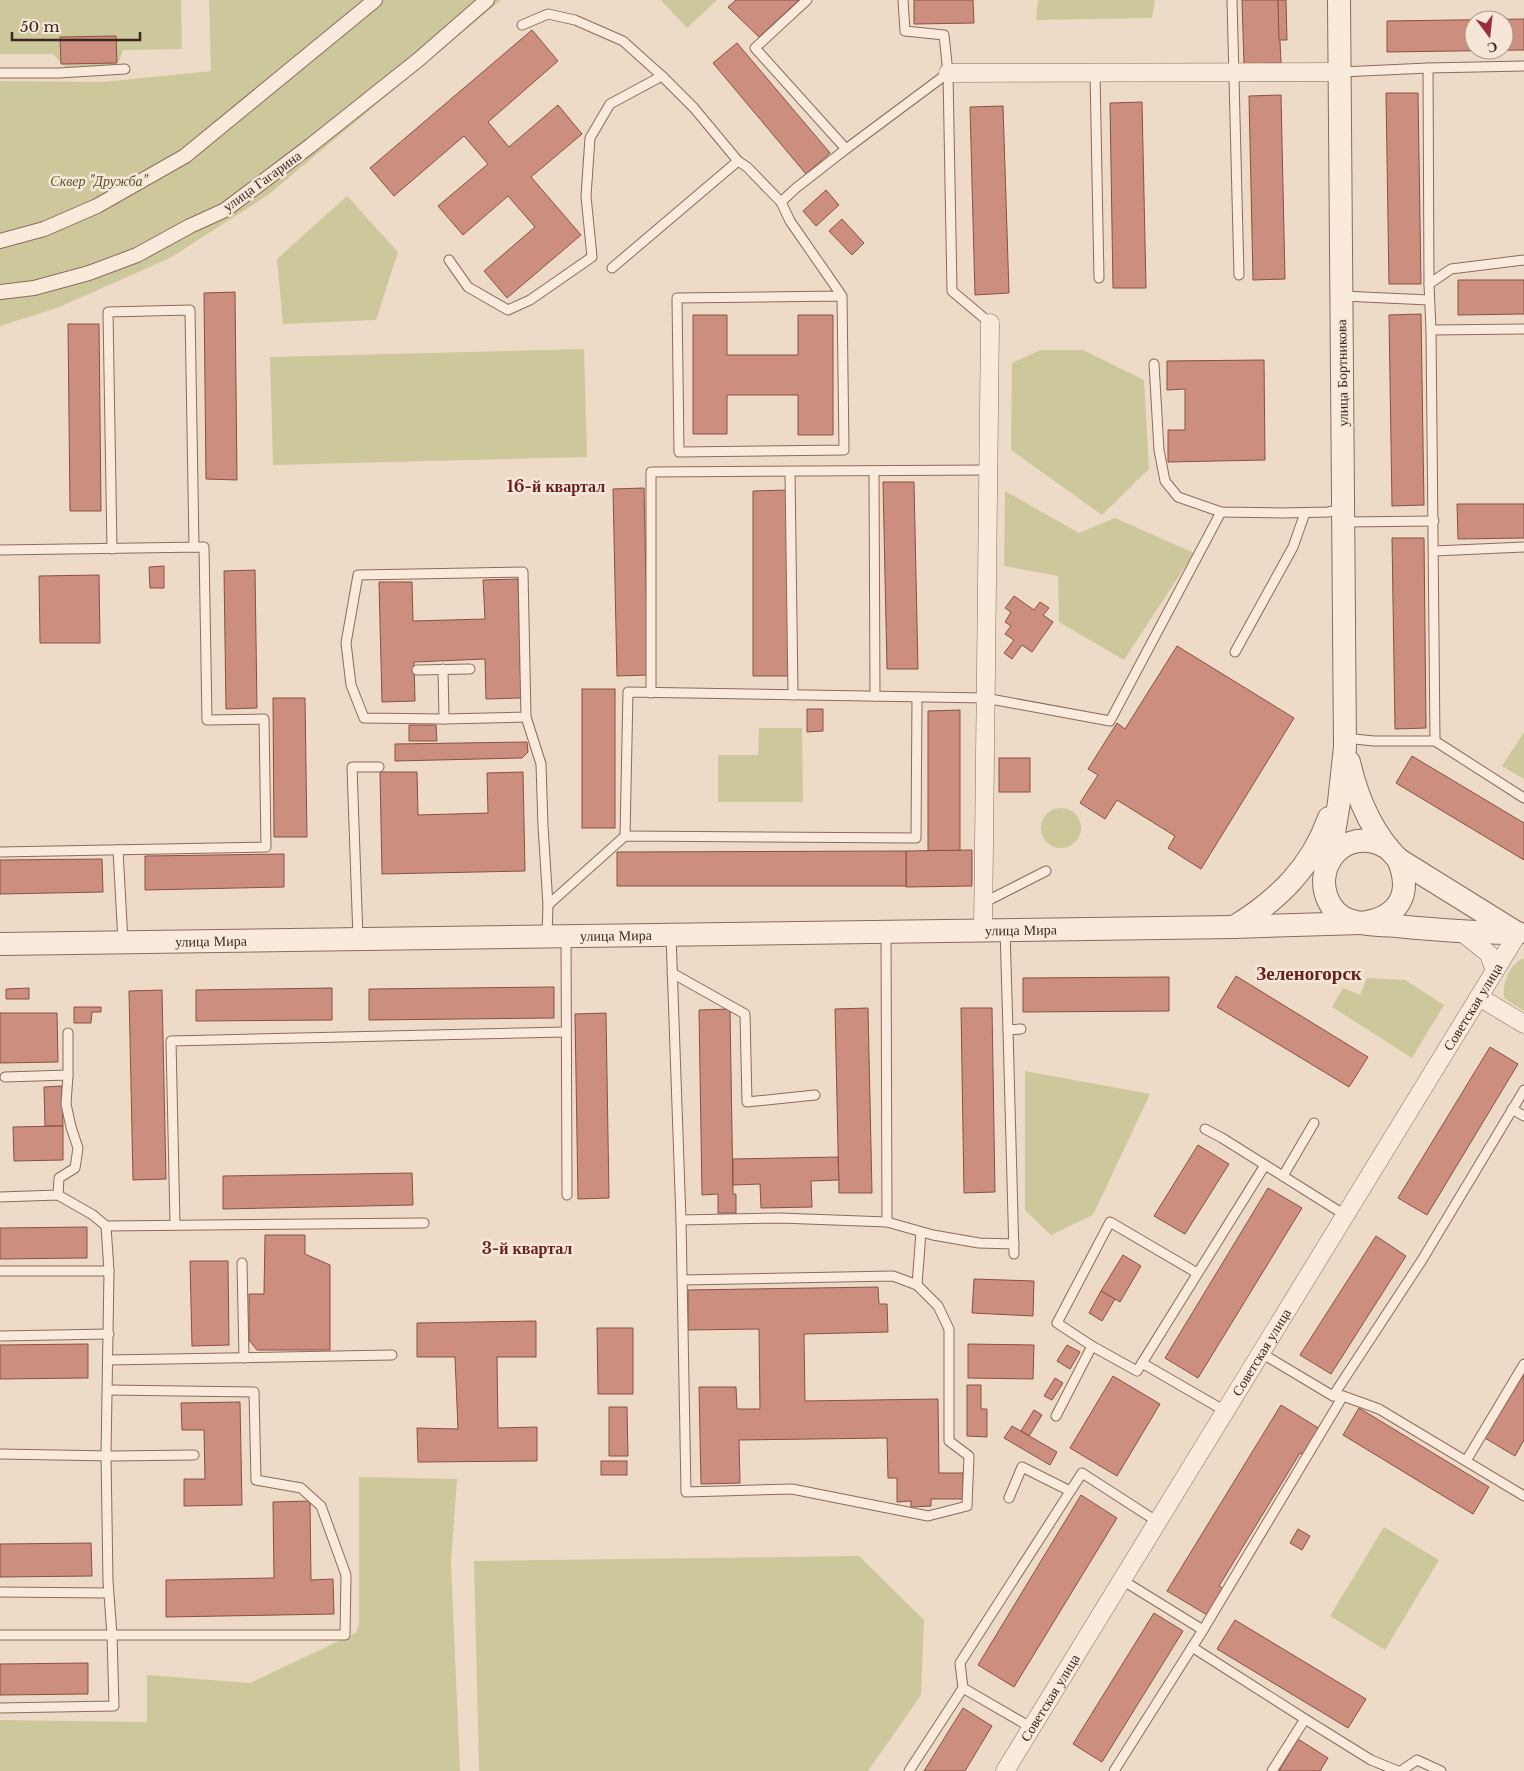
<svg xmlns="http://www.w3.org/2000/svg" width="1524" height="1771" font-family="'Libre Baskerville',serif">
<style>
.green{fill:#cdc89b}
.building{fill:#cc8e7e;stroke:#895043;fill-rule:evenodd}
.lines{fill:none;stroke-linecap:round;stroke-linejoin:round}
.service-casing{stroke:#8a6b5d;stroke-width:11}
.pedestrian-casing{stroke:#8a6b5d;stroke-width:16}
.minor-casing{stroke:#8a6b5d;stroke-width:19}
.tertiary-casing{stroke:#8a6b5d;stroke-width:24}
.service{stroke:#f9eadb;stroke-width:9}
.pedestrian{stroke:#f9eadb;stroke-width:14}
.minor{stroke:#f9eadb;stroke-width:18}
.tertiary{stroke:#f9eadb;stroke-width:22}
.labels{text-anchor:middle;stroke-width:5;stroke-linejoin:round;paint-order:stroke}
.park-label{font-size:14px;font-style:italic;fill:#555727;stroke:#f6e6d7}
.street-label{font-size:14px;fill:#3b2720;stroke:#f6e6d7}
.quarter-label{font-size:16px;font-weight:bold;fill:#672020;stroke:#f6e6d7}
.district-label{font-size:19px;font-weight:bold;fill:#672020;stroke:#f6e6d7}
</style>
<rect width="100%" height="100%" fill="#eedbc7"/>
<g class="green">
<polygon points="0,0 181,0 182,49 123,50 119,61 115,65 67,68 62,64 53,54 0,54"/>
<polygon points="209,0 501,0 268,195 170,258 57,308 0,326 0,81 103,82 211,71"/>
<polygon points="661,0 717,0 687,28"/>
<polygon points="1038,0 1155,0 1152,18 1036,20"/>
<polygon points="347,196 398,252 376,320 283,324 277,259"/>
<polygon points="584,349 587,457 273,465 270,357"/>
<polygon points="1040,350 1083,350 1144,380 1149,469 1102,515 1011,450 1012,363"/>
<polygon points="1005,491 1079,533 1115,518 1194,553 1124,660 1059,622 1058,576 1004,566"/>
<polygon points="759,728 802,728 803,802 718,802 718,755 758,755"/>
<polygon points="1524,732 1524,779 1502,766"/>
<circle cx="1061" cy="828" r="20"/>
<path d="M1524,958V1011L1504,998C1502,983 1509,964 1524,958Z"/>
<polygon points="1367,978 1405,980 1444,1005 1412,1058 1332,1007 1343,988 1360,995"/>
<polygon points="1025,1071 1150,1094 1093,1215 1051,1235 1025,1210"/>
<polygon points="359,1477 457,1479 451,1563 460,1771 0,1771 0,1720 147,1722 147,1675 250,1683 356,1633 359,1624"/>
<polygon points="1384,1527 1439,1560 1385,1650 1330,1616"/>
<polygon points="859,1556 924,1620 921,1695 868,1771 479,1771 474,1561"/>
</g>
<g class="building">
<polygon points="736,0 799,0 759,37 728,7"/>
<polygon points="914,0 973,0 974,23 914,24"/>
<polygon points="1242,0 1278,0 1281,63 1244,64"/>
<polygon points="1278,0 1286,0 1287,40 1279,40"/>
<path d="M1524,19V50L1387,52V21ZM1474,20H1504V50H1474Z"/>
<polygon points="532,30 558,61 488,122 509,147 558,105 582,134 531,177 581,235 507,298 484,271 535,227 508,196 463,235 438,206 488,164 464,136 394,196 370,168"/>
<polygon points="116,36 117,63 61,64 60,37"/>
<polygon points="737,43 830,153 806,174 713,63"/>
<polygon points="1386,93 1418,93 1421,284 1389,284"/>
<polygon points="1281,95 1285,279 1253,280 1249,96"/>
<polygon points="1142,102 1146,288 1113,288 1110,103"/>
<polygon points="1003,106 1009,293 975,295 970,107"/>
<polygon points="826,190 839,205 816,226 803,211"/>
<polygon points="842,219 864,243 852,255 829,231"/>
<polygon points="1458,280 1524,280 1524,314 1458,315"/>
<polygon points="235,292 237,480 206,479 204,293"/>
<polygon points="1421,314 1424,505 1392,506 1389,315"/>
<polygon points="693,315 727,315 727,355 798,355 798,315 833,315 833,435 798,435 798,395 727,395 727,434 693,434"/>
<polygon points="68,324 99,324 101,511 70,511"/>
<polygon points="1264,360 1265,460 1168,462 1168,430 1185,430 1185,389 1167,390 1167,361"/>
<polygon points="883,482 914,482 918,669 887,669"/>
<polygon points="644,488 648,675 617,676 613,489"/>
<polygon points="787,490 788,676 753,676 753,491"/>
<polygon points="1457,504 1524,504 1524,538 1458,539"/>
<polygon points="1392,538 1424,538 1426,728 1395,729"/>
<polygon points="164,566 164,588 150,588 149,567"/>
<polygon points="255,570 257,708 226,709 224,571"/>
<polygon points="99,575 100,643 40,643 39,576"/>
<polygon points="518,579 521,698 486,699 485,659 414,662 415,701 382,702 379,582 412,582 413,621 485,619 483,580"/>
<polygon points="1014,596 1034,610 1040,602 1049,608 1043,615 1053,622 1032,652 1022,645 1012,659 1004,653 1014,640 1005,634 1011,626 1005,622 1011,612 1005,608"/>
<polygon points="1177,646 1294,718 1201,869 1168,848 1175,836 1117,800 1105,819 1080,803 1098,775 1088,769 1117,723 1125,729"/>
<rect x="582" y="689" width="33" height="139"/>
<polygon points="273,698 305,698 307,837 274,837"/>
<polygon points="807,709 823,709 823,731 807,732"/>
<polygon points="960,710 960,851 928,851 928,711"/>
<polygon points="409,725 436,725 437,741 409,741"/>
<polygon points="527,742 528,752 522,758 395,761 395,744"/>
<polygon points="1412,756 1524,823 1524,860 1396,783"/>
<rect x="999" y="758" width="31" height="34"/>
<polygon points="380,772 417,772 418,815 488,813 487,773 523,772 525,871 382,874"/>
<polygon points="972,850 972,886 906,887 906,851"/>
<polygon points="906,851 906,886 617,886 617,852"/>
<polygon points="284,854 284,887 145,890 145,856"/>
<polygon points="102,859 103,892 0,894 0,860"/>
<polygon points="1236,976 1368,1057 1349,1087 1217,1007"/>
<polygon points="1169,977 1169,1011 1023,1012 1023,978"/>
<polygon points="554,987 554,1018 369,1020 369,989"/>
<polygon points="29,988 29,999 6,999 6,989"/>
<polygon points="332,988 332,1020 196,1021 196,990"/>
<polygon points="162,990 166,1179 133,1180 129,991"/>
<polygon points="74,1007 101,1007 101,1012 92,1012 91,1023 74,1023"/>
<polygon points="868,1008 872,1193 839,1193 835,1009"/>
<polygon points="961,1008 992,1008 995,1192 964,1193"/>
<polygon points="730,1009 733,1194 736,1194 736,1213 718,1213 718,1194 702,1195 699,1010"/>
<polygon points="0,1013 57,1013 58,1062 0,1063"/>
<polygon points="606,1013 609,1198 578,1199 575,1014"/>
<polygon points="1490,1047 1518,1064 1427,1215 1398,1198"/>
<polygon points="62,1086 63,1126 45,1126 44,1087"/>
<polygon points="63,1126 63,1160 14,1161 13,1127"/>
<polygon points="1198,1145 1229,1164 1185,1234 1154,1216"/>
<polygon points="838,1157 839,1180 811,1181 812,1207 761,1208 760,1184 733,1185 733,1159"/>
<polygon points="412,1173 413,1205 223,1209 223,1176"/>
<polygon points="1268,1188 1302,1208 1198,1378 1165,1358"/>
<polygon points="87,1227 87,1258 0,1259 0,1228"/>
<polygon points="265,1235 305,1235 305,1254 330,1265 330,1350 257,1350 249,1340 249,1294 264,1294"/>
<polygon points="1376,1236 1406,1256 1331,1374 1300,1355"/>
<polygon points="1123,1255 1141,1266 1120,1302 1101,1291"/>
<polygon points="190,1261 228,1261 229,1345 192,1346"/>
<polygon points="974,1279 1034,1281 1033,1316 972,1313"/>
<polygon points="878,1287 879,1304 887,1304 888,1332 804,1334 805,1401 938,1399 939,1473 963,1473 963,1499 931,1499 931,1506 911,1507 911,1501 897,1502 897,1478 888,1478 887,1438 739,1440 740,1483 701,1484 699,1387 736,1387 737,1409 760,1409 759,1329 688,1330 688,1290"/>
<polygon points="1101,1291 1115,1299 1102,1321 1089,1313"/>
<polygon points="536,1321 536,1357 497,1357 498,1428 537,1427 537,1461 418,1462 417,1428 458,1429 455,1357 417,1357 417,1323"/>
<polygon points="597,1328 633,1328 633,1394 598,1394"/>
<polygon points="88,1344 88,1378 0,1379 0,1345"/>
<polygon points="968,1344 1034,1345 1033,1379 968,1378"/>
<polygon points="1067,1345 1080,1352 1070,1369 1057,1361"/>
<polygon points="1524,1374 1524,1440 1515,1456 1485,1438"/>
<polygon points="1113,1376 1160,1404 1117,1476 1070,1448"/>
<polygon points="1055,1378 1063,1383 1052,1400 1044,1396"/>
<polygon points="967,1385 981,1385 981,1409 987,1409 987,1437 967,1436"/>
<polygon points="240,1402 242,1505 184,1506 184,1479 205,1479 204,1430 182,1430 181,1403"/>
<polygon points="1281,1405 1325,1432 1309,1458 1300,1453 1219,1586 1230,1593 1214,1619 1167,1591"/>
<polygon points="609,1407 627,1407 628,1456 609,1456"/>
<polygon points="1359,1408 1489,1487 1473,1514 1343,1435"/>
<polygon points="1034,1410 1042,1415 1029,1436 1021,1431"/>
<polygon points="1012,1426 1057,1452 1050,1465 1004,1438"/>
<rect x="601" y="1461" width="26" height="14"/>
<polygon points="1081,1495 1117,1518 1014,1687 978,1665"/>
<polygon points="310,1501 311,1580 333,1579 334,1614 166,1617 166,1580 274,1578 273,1502"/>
<polygon points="1298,1529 1310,1536 1302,1550 1290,1543"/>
<polygon points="91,1543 92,1576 0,1577 0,1544"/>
<polygon points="1154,1613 1183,1631 1102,1762 1073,1744"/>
<polygon points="1235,1620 1366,1699 1348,1728 1217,1649"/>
<polygon points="88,1663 88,1694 0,1695 0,1664"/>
<polygon points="963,1708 992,1726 965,1771 924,1771"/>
<polygon points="1298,1739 1328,1758 1320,1771 1279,1771"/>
</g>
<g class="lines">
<defs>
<g id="service">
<polyline points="807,0 755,48 846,149 948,73"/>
<polyline points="903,0 905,31 944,35 948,73 952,291 990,323"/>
<polyline points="1232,0 1239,275"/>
<polyline points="522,25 548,14 575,20 623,41 662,76"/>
<polyline points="1524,66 1428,68 1429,284 1451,269 1524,260"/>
<polyline points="1341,72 1428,68"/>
<polyline points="0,73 59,73 125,69"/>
<polyline points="1095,73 1099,278"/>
<polyline points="781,202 790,221 842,296 844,450 679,452 677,298 842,296"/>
<polyline points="449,260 468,287 508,310 530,300 592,257 586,196 590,138 610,104 662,76 694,108 738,161"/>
<polyline points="612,268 738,161 747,167 781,202 796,188 846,149"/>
<polyline points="1429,284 1431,330 1435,741"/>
<polyline points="1342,296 1429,300"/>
<polyline points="1431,330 1524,329"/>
<polyline points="1154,364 1159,450 1165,481 1178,497 1221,512 1282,513 1328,512 1343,509"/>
<polyline points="790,472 793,695"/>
<polyline points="874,472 875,696"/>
<polyline points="1344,522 1434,521"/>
<polyline points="112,549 108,312 190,310 194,547"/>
<polyline points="0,550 204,547 207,720 264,719 266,847 0,852"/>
<polyline points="1434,551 1524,547"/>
<polyline points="1235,652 1293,547 1305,513"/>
<polyline points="443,669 444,719"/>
<polyline points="417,670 470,669"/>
<polyline points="651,693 651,472 988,470"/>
<polyline points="526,717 523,572 358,575 346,643 351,685 364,718 444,719 526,717 541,764 543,826 548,905 547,936"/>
<polyline points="1345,738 1374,741 1435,741 1524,798"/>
<polyline points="625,836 628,692 985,698 1110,721 1221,512"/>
<polyline points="118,850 123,942"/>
<polyline points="983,903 1046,871"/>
<polyline points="548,905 625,836 916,838 917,697"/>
<polyline points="1005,930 1008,1030 1021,1029"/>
<polyline points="886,932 887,1222"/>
<polyline points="671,935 681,1220 686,1492 792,1489 928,1516 967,1506 969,1456 949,1441 949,1329 938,1306 917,1285 893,1276 682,1280"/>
<polyline points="566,936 567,1195"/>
<polyline points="358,939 352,767 379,767"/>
<polyline points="672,973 745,1014 747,1102 815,1095"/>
<polyline points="1008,1030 1014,1254"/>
<polyline points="68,1033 68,1075"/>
<polyline points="5,1077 68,1075 66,1104 71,1127 78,1148 75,1168 59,1178 58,1195"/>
<polyline points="1524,1090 1422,1260 1333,1396 1343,1396 1379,1409 1524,1496"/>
<polyline points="1512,1109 1524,1116"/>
<polyline points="1205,1129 1222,1138 1345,1215"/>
<polyline points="1283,1176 1314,1123"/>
<polyline points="0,1197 58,1195 93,1215 106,1226 109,1271 106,1455 108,1581 112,1635 114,1706 0,1708"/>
<polyline points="681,1220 780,1218 887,1222 933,1235 979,1243 1014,1244"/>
<polyline points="175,1224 171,1041 565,1032"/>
<polyline points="106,1226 424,1223"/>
<polyline points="242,1263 244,1358"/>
<polyline points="0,1271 109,1271"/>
<polyline points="917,1285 921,1232"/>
<polyline points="0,1336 109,1334"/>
<polyline points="1092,1346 1137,1371 1265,1165"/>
<polyline points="1261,1353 1333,1396"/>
<polyline points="108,1360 392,1355"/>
<polyline points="1142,1363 1225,1411"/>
<polyline points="1056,1416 1092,1346 1057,1323 1110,1222 1197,1273"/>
<polyline points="0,1454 113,1456 194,1455"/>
<polyline points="1466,1461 1524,1364"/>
<polyline points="1009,1498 1022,1467 1070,1491"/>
<polyline points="0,1592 108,1593"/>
<polyline points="1203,1630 1343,1396"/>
<polyline points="0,1635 345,1635 346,1575 321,1506 301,1488 256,1480 254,1392 108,1390"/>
<polyline points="1192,1647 1305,1719 1272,1771"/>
<polyline points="963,1688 1032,1728"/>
<polyline points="1305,1719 1371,1760 1398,1771"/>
<polyline points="909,1771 963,1688 960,1663 1082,1473 1158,1522"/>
<polyline points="1114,1771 1203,1630 1122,1580"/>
<polyline points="1401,1771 1417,1760 1441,1771"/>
</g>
<g id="pedestrian">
<polyline points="0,241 44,229 97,206 185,156 375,0"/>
<polyline points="0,292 34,288 89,273 137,255 190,226 225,210 310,146 418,60 487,0"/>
</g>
<g id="minor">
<polyline points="948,73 1340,72"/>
<polyline points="983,930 990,323"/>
<polyline points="1463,933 1489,954 1495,971"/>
<polyline points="1479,997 1524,1024"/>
<path id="s1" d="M1005,1771L1518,933"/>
</g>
<g id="tertiary">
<path d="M1349,762C1357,797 1372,833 1398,859L1517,933"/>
<path d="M1388,848C1383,846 1379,843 1374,842C1338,833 1313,871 1329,902C1332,908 1337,914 1344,918C1360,925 1380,925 1397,926C1437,930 1477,933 1518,933"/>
<polyline points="1330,858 1339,802 1345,747 1339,0"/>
<path d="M1234,927C1278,900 1311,868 1329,818"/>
<path id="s2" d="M0,944L1233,927L1361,923C1399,918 1413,894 1398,859"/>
</g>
</defs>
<use href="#service" class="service-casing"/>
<use href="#pedestrian" class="pedestrian-casing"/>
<use href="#minor" class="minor-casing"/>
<use href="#tertiary" class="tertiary-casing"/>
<use href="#service" class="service"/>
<use href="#pedestrian" class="pedestrian"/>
<use href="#minor" class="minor"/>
<use href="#tertiary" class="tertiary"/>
</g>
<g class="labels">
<g class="park-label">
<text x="99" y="186">Сквер "Дружба"</text>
</g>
<g class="street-label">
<text transform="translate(262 181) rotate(-36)" y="5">улица Гагарина</text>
<text transform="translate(1342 373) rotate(-91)" y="5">улица Бортникова</text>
<text dy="5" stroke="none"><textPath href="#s2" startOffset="1021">улица Мира</textPath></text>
<text dy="5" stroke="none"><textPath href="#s2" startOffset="616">улица Мира</textPath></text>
<text dy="5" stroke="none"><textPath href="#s2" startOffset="211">улица Мира</textPath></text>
<text dy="5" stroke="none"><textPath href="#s1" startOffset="896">Советская улица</textPath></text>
<text dy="5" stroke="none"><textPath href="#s1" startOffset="491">Советская улица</textPath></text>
<text dy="5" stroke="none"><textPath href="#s1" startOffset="86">Советская улица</textPath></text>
</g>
<g class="quarter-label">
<text x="556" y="492">16-й квартал</text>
<text x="527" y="1254">3-й квартал</text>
</g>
<g class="district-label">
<text x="1309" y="980">Зеленогорск</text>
</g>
</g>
<g transform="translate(1489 35) rotate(165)"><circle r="24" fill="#f6e6d7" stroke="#ab9a8e"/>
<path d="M0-4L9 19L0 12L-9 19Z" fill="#982d44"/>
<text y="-8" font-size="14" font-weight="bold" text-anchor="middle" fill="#3b2720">С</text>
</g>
<path d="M12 32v8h128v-8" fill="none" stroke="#3b2720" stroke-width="2.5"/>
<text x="20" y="32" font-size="15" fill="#3b2720" stroke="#f6e6d7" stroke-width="4" paint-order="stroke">50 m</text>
</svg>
